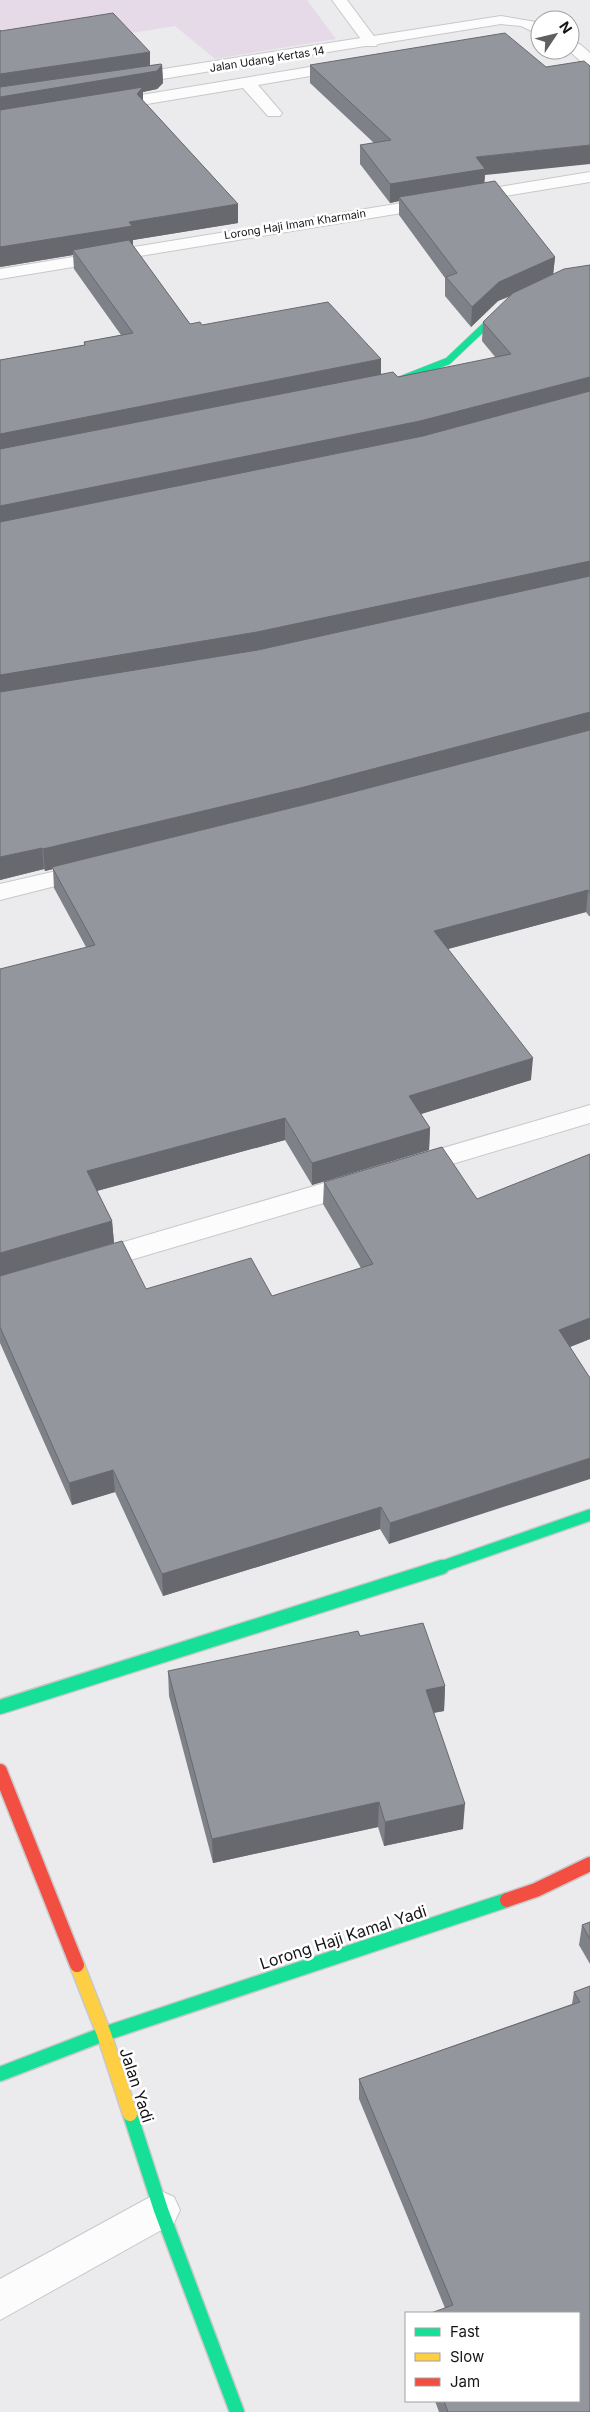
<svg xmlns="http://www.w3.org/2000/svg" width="590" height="2412" font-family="Inter,sans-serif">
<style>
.green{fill:#e7dae8}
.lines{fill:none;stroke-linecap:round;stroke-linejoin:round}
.lane-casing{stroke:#c8c8ca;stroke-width:2}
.street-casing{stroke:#c8c8ca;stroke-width:2}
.fast-far2-casing{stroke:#c8c8ca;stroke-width:8}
.fast-far1-casing{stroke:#c8c8ca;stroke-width:14}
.fast-casing{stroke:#c8c8ca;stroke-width:17}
.slow-casing{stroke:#c8c8ca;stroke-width:17}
.jam-casing{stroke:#c8c8ca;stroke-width:17}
.lane{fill:#fcfcfc;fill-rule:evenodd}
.street{fill:#fcfcfc;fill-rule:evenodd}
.fast-far2{stroke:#16e098;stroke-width:7}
.fast-far1{stroke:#16e098;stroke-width:11}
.fast{stroke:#16e098;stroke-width:14}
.slow{stroke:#ffcf43;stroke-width:14}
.jam{stroke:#f24e42;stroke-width:14}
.wall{fill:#7f8188}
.shaded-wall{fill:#68696f}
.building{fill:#94969e;stroke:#68696f}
.labels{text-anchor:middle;stroke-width:5;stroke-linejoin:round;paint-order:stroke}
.far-street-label{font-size:11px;fill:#151517;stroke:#fff}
.near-street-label{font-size:16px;fill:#151517;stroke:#fff}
</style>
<rect width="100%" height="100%" fill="#ebebee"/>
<polygon class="green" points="0,0 307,0 336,39 215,59 175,26 9,53 0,43"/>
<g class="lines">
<defs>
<polygon id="lane" points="332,0 347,0 379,43 376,46 366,46"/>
<g id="street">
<polygon points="501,16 536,22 540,23 540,35 521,26 501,24 125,85 117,80 125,75"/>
<polygon points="570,40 581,45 590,53 590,67 585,65 568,50 570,50"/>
<polygon points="346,61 354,66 351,69 258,85 282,113 280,116 268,116 243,88 105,111 99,109 97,106 99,103 105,101"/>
<polygon points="590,172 590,182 0,279 0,269"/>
<polygon points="91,863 99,865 103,870 99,875 0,900 0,884"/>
<polygon points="590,1105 590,1123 412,1176 402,1174 398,1167 402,1160"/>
<polygon points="358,1173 368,1176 372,1183 368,1190 93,1271 83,1268 79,1261 83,1254"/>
<polygon points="161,2191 174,2197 180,2210 174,2223 0,2320 0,2279"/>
</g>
<polyline id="fast-far2" points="382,387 448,361 505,307 512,304"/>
<polyline id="fast-far1" points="438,1568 590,1515"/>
<g id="fast">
<polyline points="0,1707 442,1567"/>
<polyline points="0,2074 104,2034 507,1900"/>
<polyline points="130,2114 161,2210 237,2412"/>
</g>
<polyline id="slow" points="77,1965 104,2034 130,2114"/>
<g id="jam">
<polyline points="0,1771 77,1965"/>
<polyline points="507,1900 536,1890 590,1864"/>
</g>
</defs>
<use href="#lane" class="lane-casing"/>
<use href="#street" class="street-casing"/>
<use href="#fast-far2" class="fast-far2-casing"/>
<use href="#fast-far1" class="fast-far1-casing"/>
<use href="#fast" class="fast-casing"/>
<use href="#slow" class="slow-casing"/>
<use href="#jam" class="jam-casing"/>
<use href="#lane" class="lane"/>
<use href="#street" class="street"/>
<use href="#fast-far2" class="fast-far2"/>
<use href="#fast-far1" class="fast-far1"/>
<use href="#fast" class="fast"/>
<use href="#slow" class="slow"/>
<use href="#jam" class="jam"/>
</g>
<g class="wall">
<polygon points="0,30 1,31 150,52 150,65 162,65 163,83 157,89 143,92 143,101 238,204 238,223 133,240 133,245 132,245 190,324 381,359 381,374 398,377 496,358 482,341 483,322 511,296 498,301 471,327 445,296 445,278 399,215 399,201 390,203 360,164 360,145 374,143 310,83 310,65 485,175 484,183 555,257 553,274 590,265 590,916 589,916 586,912 448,949 531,1080 421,1114 430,1128 429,1150 312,1185 285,1140 97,1191 112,1221 114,1243 0,1276 86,947 54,888 53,869 45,871 44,869 0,880 0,360 84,345 84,342 121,335 74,269 73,255 0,267"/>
<polygon points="590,1154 590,1339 570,1347 389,1544 380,1529 163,1596 115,1492 72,1505 0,1343 0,1276 146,1289 272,1296 361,1268 323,1204 324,1182 477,1199"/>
<polygon points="360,1636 445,1686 444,1711 434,1713 463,1829 384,1846 378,1827 213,1863 169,1696 168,1671"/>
<polygon points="590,1922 590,1964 579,1945 582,1925"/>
<polygon points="590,1986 590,2412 439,2412 435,2401 579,2401 445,2308 359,2099 359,2079 572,2004 574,1992"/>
</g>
<g class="shaded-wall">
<polygon points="150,52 150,69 0,92 0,74"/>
<polygon points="162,65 163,83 157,89 143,92 143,105 0,115 0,97"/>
<polygon points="590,145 590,164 485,175 484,188 399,197 399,201 390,203 390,184 476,157"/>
<polygon points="238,204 238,223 133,240 133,245 120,247 73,250 73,255 0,267 0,247 129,222"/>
<polygon points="555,257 553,276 498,301 471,327 472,307 499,282"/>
<polygon points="381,359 381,379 0,454 0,434"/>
<polygon points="590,377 590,391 420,441 0,527 0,506"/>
<polygon points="590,561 590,577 258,653 0,697 0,675"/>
<polygon points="590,712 590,733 304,808 52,867 53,869 45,871 43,849"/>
<polygon points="42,848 44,869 0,880 0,857"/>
<polygon points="588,890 586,912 433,953 434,931"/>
<polygon points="533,1058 531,1080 408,1118 409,1096"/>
<polygon points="285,1118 285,1140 89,1193 87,1171"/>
<polygon points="430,1128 429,1150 312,1185 312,1163"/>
<polygon points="112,1221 114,1243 0,1276 0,1253"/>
<polygon points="590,1318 590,1339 557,1352 559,1330"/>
<polygon points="590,1458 590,1479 389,1544 390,1523"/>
<polygon points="113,1470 115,1492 72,1505 69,1483"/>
<polygon points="381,1507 380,1529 163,1596 162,1574"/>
<polygon points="445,1686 444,1711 424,1714 426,1690"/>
<polygon points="379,1802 378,1827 213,1863 212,1839"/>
<polygon points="465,1804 463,1829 384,1846 385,1822"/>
</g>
<g class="building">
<polygon points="113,13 150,52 0,74 0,30 1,31"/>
<polygon points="505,33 546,67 584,61 590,66 590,145 476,157 485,169 390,184 360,145 391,140 310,65"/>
<polygon points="161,64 162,65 157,71 0,97 0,87"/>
<polygon points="143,87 137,94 238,204 129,222 132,226 120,228 0,247 0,110"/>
<polygon points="495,181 555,257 499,282 472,307 446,277 457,273 399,197"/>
<polygon points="129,240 190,324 200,322 202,325 328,302 381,359 0,434 0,360 85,345 84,342 133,333 73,250"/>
<polygon points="590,265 590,377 420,421 0,506 0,449 393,372 398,377 511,354 483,322 513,293 564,269"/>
<polygon points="590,391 590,561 257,632 0,675 0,522 423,436"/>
<polygon points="590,576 590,712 304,787 43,849 42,848 0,857 0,692 258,650"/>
<polygon points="590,730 590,893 588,890 434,931 533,1058 409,1096 430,1128 312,1163 285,1118 87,1171 112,1221 0,1253 0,969 95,945 52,867 319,801"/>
<polygon points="442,1147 477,1199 590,1154 590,1318 559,1330 590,1378 590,1458 390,1523 381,1507 162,1574 113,1470 69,1483 0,1327 0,1276 122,1241 146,1289 251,1258 272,1296 373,1264 324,1182"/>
<polygon points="423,1623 445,1686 426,1690 465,1804 385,1822 379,1802 212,1839 168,1671 358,1631 360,1636"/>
<polygon points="590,1922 590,1939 582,1925"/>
<polygon points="590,1986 590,2412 448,2412 444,2401 579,2401 579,2313 431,2313 453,2305 359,2079 580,2002 574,1992"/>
</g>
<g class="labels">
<g class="far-street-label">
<text transform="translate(267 59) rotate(-9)" y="4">Jalan Udang Kertas 14</text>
<text transform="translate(295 224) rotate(-9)" y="4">Lorong Haji Imam Kharmain</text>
</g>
<g class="near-street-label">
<text transform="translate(343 1937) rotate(-18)" y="6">Lorong Haji Kamal Yadi</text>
<text transform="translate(137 2085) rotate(72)" y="6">Jalan Yadi</text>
</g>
</g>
<rect x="405" y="2312" width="175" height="90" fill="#ffffff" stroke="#a1a1a2"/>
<rect x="415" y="2328" width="25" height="8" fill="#16e098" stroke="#a1a1a2"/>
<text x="450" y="2337" font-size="15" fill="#151517">Fast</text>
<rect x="415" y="2353" width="25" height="8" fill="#ffcf43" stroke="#a1a1a2"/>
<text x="450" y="2362" font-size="15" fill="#151517">Slow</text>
<rect x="415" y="2378" width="25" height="8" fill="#f24e42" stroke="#a1a1a2"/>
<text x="450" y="2387" font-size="15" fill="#151517">Jam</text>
<g transform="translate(555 35) rotate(55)"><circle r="24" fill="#ffffff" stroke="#a1a1a2"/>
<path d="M0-4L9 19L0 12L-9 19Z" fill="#606062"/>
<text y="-8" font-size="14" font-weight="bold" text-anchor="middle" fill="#151517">N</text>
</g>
</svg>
